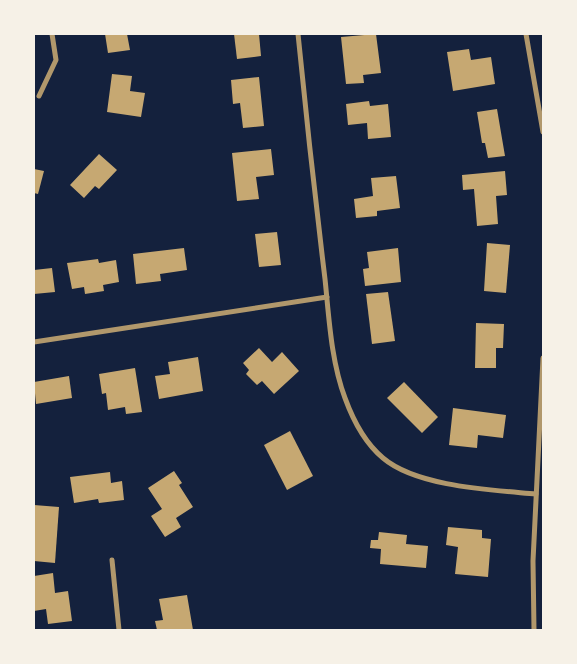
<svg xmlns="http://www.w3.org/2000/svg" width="577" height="664" font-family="Arial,sans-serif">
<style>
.building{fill:#c6a872}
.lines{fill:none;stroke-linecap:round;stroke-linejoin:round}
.minor{stroke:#b1986c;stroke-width:5}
</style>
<rect width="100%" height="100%" fill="#14213d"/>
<g class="building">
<polygon points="105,34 127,34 130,50 108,53"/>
<polygon points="234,34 259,34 261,56 237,59"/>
<polygon points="376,34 381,73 363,75 364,83 346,84 341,37"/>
<polygon points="469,49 471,60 491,57 495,84 453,91 447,52"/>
<polygon points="112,74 132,76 130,91 145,93 141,117 107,112"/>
<polygon points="259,77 264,126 243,128 240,103 233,104 231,80"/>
<polygon points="369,101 370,106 388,104 391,137 368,139 367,123 348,125 346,104"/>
<polygon points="497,109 505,156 488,158 485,143 482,143 477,112"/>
<polygon points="271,149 274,175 256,177 259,199 237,201 232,153"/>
<polygon points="99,154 117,170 99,189 95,186 84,198 70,185"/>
<polygon points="34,169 44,171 38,194 34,193"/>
<polygon points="505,171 507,195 496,196 498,224 477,226 474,189 463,190 462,175"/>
<polygon points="396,176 400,208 377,211 377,216 356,218 354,199 373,196 371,178"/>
<polygon points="277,232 281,265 259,267 255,234"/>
<polygon points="487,243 510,245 506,293 484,291"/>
<polygon points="184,248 187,270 160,274 161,281 136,284 133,254"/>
<polygon points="398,248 401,282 365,286 363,269 369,268 367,252"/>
<polygon points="98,259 99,263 116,260 119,282 103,285 104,291 85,294 84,287 72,289 67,263"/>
<polygon points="52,268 55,292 34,294 34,270"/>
<polygon points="388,292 395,341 372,344 366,294"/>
<polygon points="476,323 504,324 503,348 496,348 496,368 475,368"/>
<polygon points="259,348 272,362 282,352 299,371 274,394 262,381 257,385 246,374 249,370 243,363"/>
<polygon points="198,357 203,391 159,399 155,376 170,374 168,362"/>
<polygon points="135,368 142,412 126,414 125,407 108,410 106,393 102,394 99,374"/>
<polygon points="69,376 72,398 36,404 34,382"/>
<polygon points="404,382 438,417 422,433 387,398"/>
<polygon points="453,408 506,415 503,438 478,435 477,448 449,445"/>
<polygon points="290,431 313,476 287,490 264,445"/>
<polygon points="174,471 182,483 179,485 193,507 176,518 181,527 165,537 151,516 162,509 148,488"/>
<polygon points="110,472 111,483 122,481 124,500 99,503 98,499 74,503 70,477"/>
<polygon points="34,505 59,507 55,563 34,561"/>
<polygon points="448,527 482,530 482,538 491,539 488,577 455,574 458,547 446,545"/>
<polygon points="379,532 407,535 406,544 428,546 426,568 380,564 381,549 370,548 371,540 378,540"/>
<polygon points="53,573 55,593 68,591 72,621 48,624 46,609 34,611 34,576"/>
<polygon points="187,595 193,630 157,630 155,621 163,620 159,599"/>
</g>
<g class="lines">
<g class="minor">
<path d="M298,34C306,115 315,197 325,279C329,317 331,361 345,398C353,420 365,443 383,458C417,487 493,490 536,494"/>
<polyline points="526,34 543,132"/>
<polyline points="39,96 56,60 52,34"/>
<polyline points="34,342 327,297"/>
<polyline points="112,560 119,630"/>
<polyline points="534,630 533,561 543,358"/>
</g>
</g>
<rect width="577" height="664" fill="none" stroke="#f6f1e7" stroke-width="70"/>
</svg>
